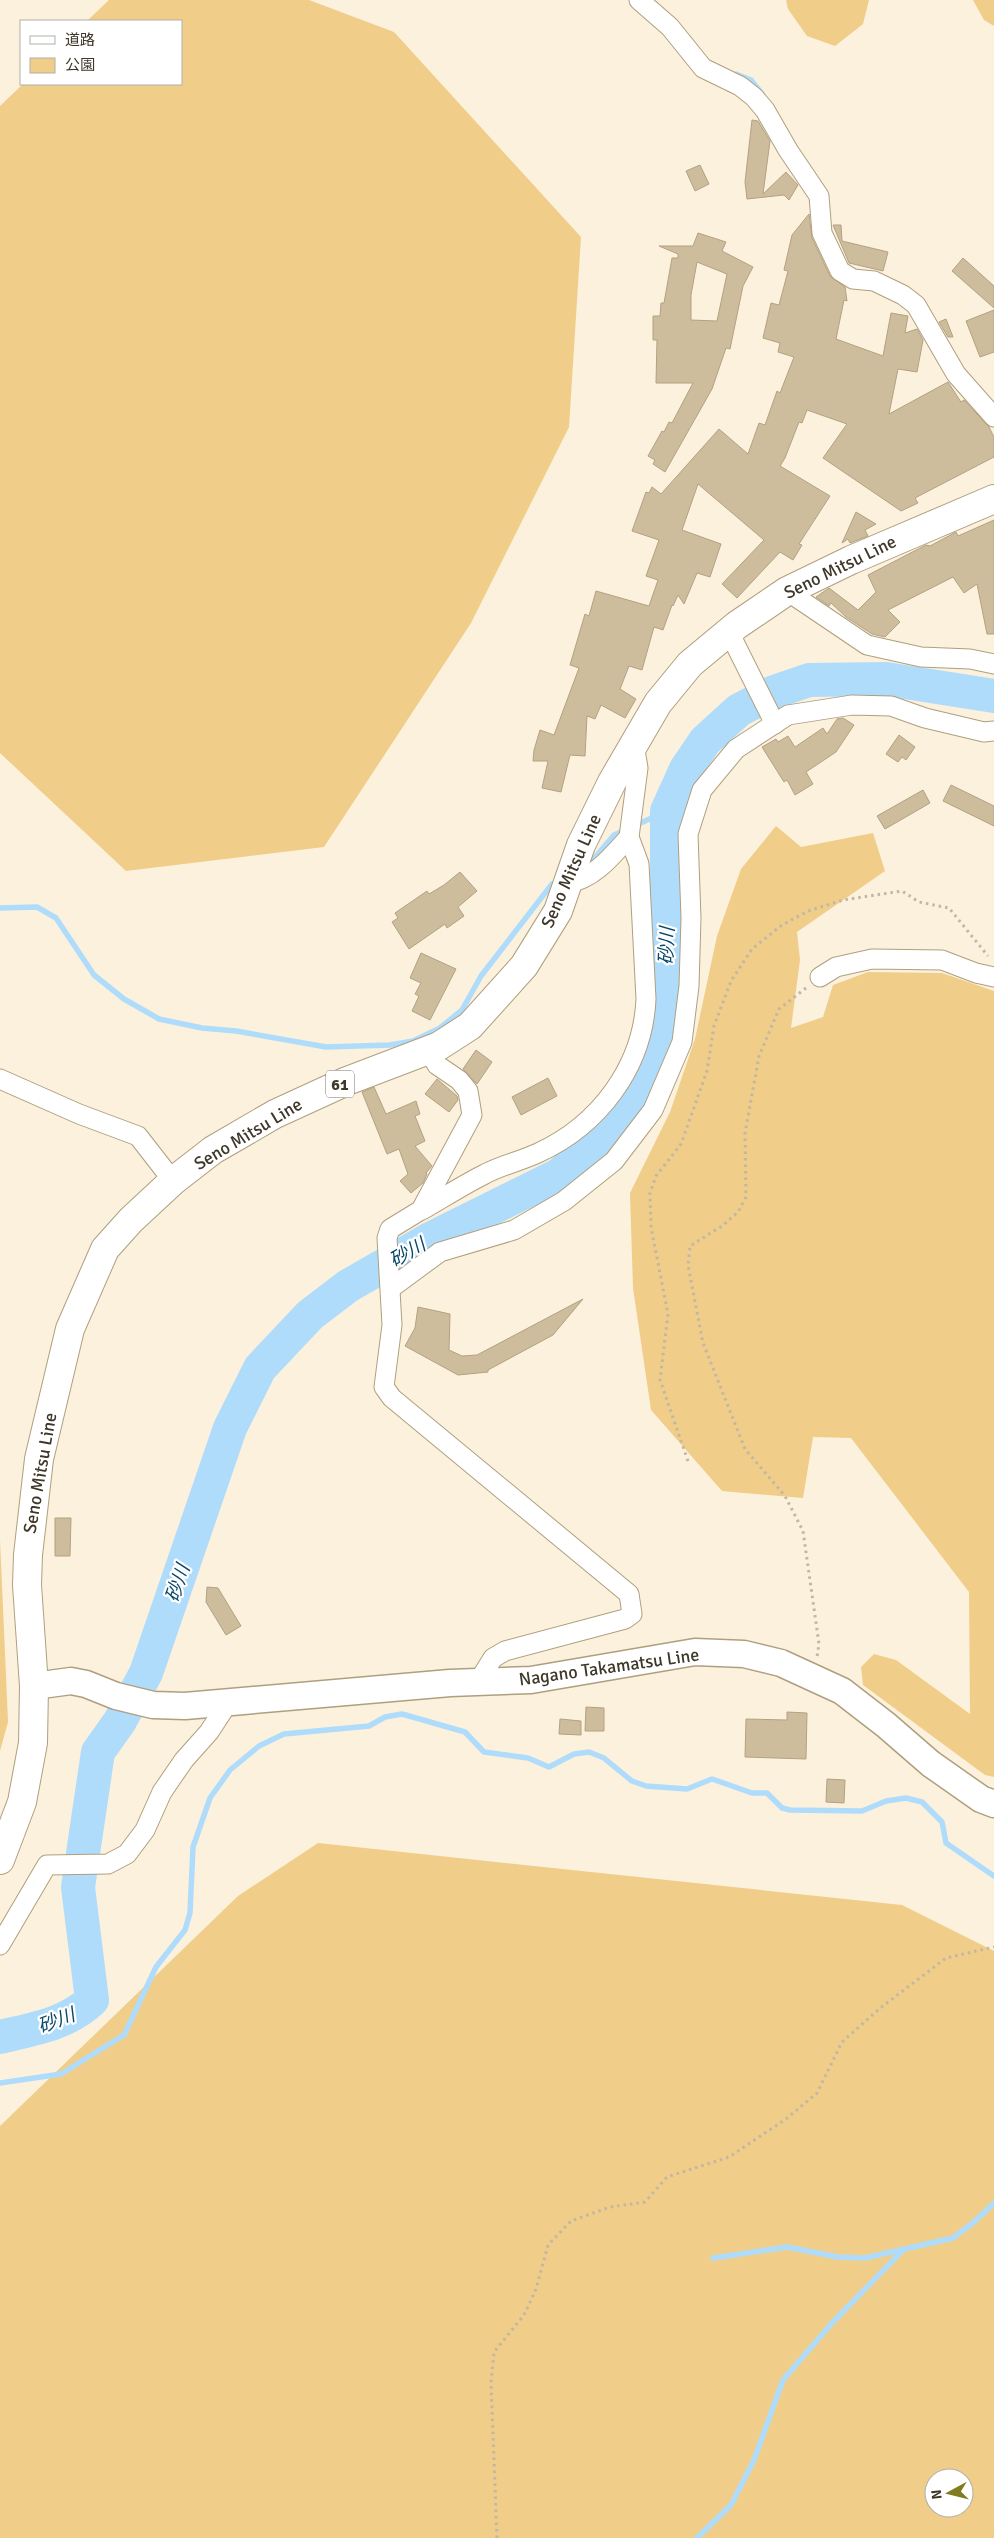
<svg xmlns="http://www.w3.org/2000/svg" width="994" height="2538" font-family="Signika,'Noto Sans JP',sans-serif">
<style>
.green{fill:#f0cd88;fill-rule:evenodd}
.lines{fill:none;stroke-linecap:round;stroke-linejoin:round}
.stream{stroke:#b0dcfc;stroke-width:5.5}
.river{stroke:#b0dcfc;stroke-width:34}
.building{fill:#cebd9c;stroke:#b2a281;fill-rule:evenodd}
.street-casing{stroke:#af9f7e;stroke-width:21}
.secondary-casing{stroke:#af9f7e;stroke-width:29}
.primary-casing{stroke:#af9f7e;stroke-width:30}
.path{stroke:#c1b7a5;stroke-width:3;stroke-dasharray:2.5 4;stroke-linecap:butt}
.street{stroke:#fff;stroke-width:19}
.secondary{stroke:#fff;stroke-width:26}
.primary{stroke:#fff;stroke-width:28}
.labels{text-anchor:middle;stroke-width:4.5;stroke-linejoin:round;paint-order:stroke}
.shield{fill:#fff;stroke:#78736a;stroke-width:1}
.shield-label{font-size:16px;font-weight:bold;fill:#3e372a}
.street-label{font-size:18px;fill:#3e372a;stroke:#fff}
.water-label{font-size:19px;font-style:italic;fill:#094869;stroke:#fff}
</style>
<rect width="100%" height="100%" fill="#fcf1dd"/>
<g class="green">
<polygon points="109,0 309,0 394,32 581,237 569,427 471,623 324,847 126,871 0,753 0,106 23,84 181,84 181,21 87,21"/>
<polygon points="786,0 869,0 863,24 835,46 807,36 788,9"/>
<polygon points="973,0 994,0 994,26 984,20"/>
<polygon points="776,826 801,847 873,833 885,871 797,932 800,960 791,1028 823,1017 833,985 868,972 942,973 994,991 994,1777 985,1775 863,1685 861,1667 874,1654 896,1660 970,1714 969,1592 851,1438 813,1437 803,1498 722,1491 651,1410 633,1288 630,1193 670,1112 695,1039 717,936 741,869"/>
<polygon points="0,1540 8,1722 0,1751"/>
<path d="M318,1843L902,1905L994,1951V2538H0V2126L238,1896ZM934,2478H964V2508H934Z"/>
</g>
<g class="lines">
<g class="stream">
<polyline points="736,74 751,80 763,95"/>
<polyline points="634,826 667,811"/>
<polyline points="586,868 614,835 625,830"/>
<polyline points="0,908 37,907 56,918 94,975 124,999 159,1019 202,1028 236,1031 326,1047 390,1045 413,1041 440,1028 462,1010 481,976 552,884"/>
<polyline points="0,2083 61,2074 124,2035 156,1967 185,1930 190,1913 193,1847 210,1798 230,1770 259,1746 284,1734 369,1726 385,1717 402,1714 465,1732 484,1752 528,1758 549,1767 574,1754 589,1752 604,1758 632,1781 646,1786 687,1789 712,1779 752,1793 767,1793 782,1808 790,1810 862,1811 886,1801 906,1798 922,1802 942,1822 946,1843 994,1876"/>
<polyline points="713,2258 787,2247 838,2257 865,2258 953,2238 974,2222 994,2203"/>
<polyline points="697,2538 731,2505 754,2460 783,2380 832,2323 903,2250"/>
</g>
<path class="river" d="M0,2037C33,2029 67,2024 92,2000L78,1887L98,1752L120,1721L146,1673L230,1428L260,1368L310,1315L348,1286L430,1239L559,1175L613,1127L643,1081L663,1025L667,948V811L686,769L705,741L739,710L774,692L809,680L886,679L994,696"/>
</g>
<g class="building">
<polygon points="752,120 758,121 770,141 763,194 786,172 798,185 789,200 784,195 747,199 745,182"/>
<polygon points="700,165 709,184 695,191 686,171"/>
<polygon points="809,214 812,238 830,276 845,287 847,301 844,300 836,339 883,356 891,313 908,316 905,333 917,329 923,340 917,372 898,369 889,414 948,382 961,402 964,400 989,427 994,437 994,457 915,498 918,503 901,511 823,458 847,424 807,410 802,423 799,422 785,458 780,466 830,496 799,544 802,545 793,560 780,552 737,598 722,584 764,540 698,484 682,530 721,544 710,577 697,573 684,604 678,595 673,606 672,605 663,630 654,627 642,670 629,666 620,689 636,699 625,718 601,705 595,719 587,716 585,756 570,755 561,792 542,788 548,761 533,761 534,750 540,730 554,735 579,668 570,665 585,614 589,616 596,591 649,606 658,580 646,576 659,540 632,531 646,492 649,493 652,487 661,494 719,429 748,454 759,423 765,425 777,391 780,393 794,357 778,352 780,343 763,338 771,303 779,305 788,271 784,270 792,235"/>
<polygon points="833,225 841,225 842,241 888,252 883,271 849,263"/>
<path d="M698,233L726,242L722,251L753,267L743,286L730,349L726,348L712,389L665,472L653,464L655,460L648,456L662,431L664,432L669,422L672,423L693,383H656L657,340H653V316H660L661,303H664L672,258H678V254L659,246H693ZM697,262L727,274L717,321L691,320V295Z"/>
<polygon points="963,258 994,286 994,308 952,271"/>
<polygon points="994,310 994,352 980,357 966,321"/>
<polygon points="946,319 953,337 948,337 939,322"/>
<polygon points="856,512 876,524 865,530 868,536 850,543 848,539 842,543"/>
<polygon points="994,520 994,634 987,634 977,584 964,593 953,577 888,610 900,622 885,637 872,634 846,617 831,603 829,606 816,597 829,588 858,610 876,592 868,575 926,545 930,546 956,532 958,536"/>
<polygon points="843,718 854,725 836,752 806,772 813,784 795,795 787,780 784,782 762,747 776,739 778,742 788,736 795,747 823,728 827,734 837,719"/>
<polygon points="899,735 915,747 906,760 902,757 898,762 886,754"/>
<polygon points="951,785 994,806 994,826 943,801"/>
<polygon points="923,790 930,803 885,829 877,816"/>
<polygon points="460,872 477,891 458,907 464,916 447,928 445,924 409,949 392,922 398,918 395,913 427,891 429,894 444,885"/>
<polygon points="421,953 456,969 430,1020 412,1011 419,996 415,994 421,983 410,978"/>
<polygon points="476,1050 492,1062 477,1084 463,1069"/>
<polygon points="548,1078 557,1096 521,1115 512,1097"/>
<polygon points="437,1079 457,1096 458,1100 449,1112 425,1094"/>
<polygon points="374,1087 386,1114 416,1101 420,1114 415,1116 425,1141 415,1146 432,1166 426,1173 427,1174 423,1183 411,1193 400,1181 408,1174 399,1149 387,1154 362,1092"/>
<polygon points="583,1299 553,1335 488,1370 488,1372 458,1375 405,1346 415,1328 418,1307 450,1314 449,1350 462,1356 477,1355"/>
<polygon points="55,1518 71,1518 70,1556 55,1556"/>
<polygon points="207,1587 218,1588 241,1626 226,1635 206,1602"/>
<polygon points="586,1707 604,1708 604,1731 585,1731"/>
<polygon points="787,1712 807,1713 806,1759 745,1757 746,1719 787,1720"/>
<polygon points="560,1719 581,1721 581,1735 559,1734"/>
<polygon points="827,1779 845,1780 844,1803 826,1802"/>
</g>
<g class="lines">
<defs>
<g id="street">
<polyline points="639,0 670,27 703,68 740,86 754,97 765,110 788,150 819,196 822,233 840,271 853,279 874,281 903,295 916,305 956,374 994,417"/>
<polyline points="787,591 867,645 921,657 970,659 994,664"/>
<polyline points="729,632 775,724"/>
<path d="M568,883C594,879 612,856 629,837"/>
<polyline points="820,977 836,967 872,959 942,960 976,973 994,977"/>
<polyline points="428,1050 437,1065 459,1080 468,1091 472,1115 421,1210 390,1229 387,1238 392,1325 384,1387 392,1398 629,1594 632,1614 625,1619 505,1651 493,1658 478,1682"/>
<polyline points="0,1079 79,1114 138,1136 173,1181"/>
<path d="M422,1210C443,1198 463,1185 485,1174C502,1165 521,1161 538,1153C599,1125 643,1067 646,999L639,864L629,837L638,768L634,744"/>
<polyline points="391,1288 440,1252 514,1230 564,1201 614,1161 653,1110 682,1042 689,986 691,918 688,834 702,790 736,749 788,715 852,705 891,706 925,718 984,732 994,731"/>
<polyline points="0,1945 47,1865 108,1864 127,1854 145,1830 162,1792 184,1760 209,1732 228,1703"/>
</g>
<polyline id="secondary" points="34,1686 71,1681 86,1684 116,1696 153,1705 185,1706 450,1683 531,1680 695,1652 744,1654 781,1663 842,1691 886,1725 931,1764 981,1799 994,1804"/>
<polyline id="primary" points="0,1860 22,1802 33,1743 34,1686 27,1585 28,1555 39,1459 70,1329 105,1249 131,1220 173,1181 213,1150 275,1114 347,1081 439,1046 470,1026 524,966 558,911 581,845 612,782 658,703 690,664 737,625 787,591 851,560 994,499"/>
</defs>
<use href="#street" class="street-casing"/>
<use href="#secondary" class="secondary-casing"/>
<use href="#primary" class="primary-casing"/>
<g class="path">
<polyline points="806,988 779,1009 759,1056 745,1133 746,1197 738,1212 722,1226 690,1246 688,1265 703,1343 745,1449 785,1496 803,1531 819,1644 817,1657"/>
<polyline points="688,1461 660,1380 668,1314 651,1227 650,1193 656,1176 681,1144 707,1071 714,1026 731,981 752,949 782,925 808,911 843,900 902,891 919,902 949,908 988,956"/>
<polyline points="497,2538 491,2382 494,2352 524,2315 536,2289 548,2245 571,2221 610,2207 645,2202 667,2177 729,2157 786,2119 817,2093 842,2042 879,2009 946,1958 994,1947"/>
</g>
<use href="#street" class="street"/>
<use href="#secondary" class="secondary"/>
<use href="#primary" class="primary"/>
</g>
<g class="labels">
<rect class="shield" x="326" y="1070.5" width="28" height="27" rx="4"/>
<g class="shield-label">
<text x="340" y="1090">61</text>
</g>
<g class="street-label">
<text transform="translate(840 567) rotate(-26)" y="6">Seno Mitsu Line</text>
<text transform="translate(571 871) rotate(-66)" y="6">Seno Mitsu Line</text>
<text transform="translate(248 1134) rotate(-31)" y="6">Seno Mitsu Line</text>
<text transform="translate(40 1473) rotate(-80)" y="6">Seno Mitsu Line</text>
<text transform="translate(609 1667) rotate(-8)" y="6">Nagano Takamatsu Line</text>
</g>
<g class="water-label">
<text transform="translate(666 946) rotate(-88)" y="7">砂川</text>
<text transform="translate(407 1252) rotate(-30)" y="7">砂川</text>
<text transform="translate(177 1583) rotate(-71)" y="7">砂川</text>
<text transform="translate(56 2020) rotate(-21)" y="7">砂川</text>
</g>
</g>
<rect x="20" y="20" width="162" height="65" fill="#ffffff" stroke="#b2afaa"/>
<rect x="30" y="36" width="25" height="8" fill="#ffffff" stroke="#b2afaa"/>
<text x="65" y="45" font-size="15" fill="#3e372a">道路</text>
<rect x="30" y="58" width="25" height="15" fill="#f0cd88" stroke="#b2afaa"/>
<text x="65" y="70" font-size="15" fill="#3e372a">公園</text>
<g transform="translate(949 2493) rotate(263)"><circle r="24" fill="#ffffff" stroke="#b2afaa"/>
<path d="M0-4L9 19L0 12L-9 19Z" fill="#827b21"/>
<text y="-8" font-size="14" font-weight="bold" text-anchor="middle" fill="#3e372a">N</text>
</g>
</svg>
